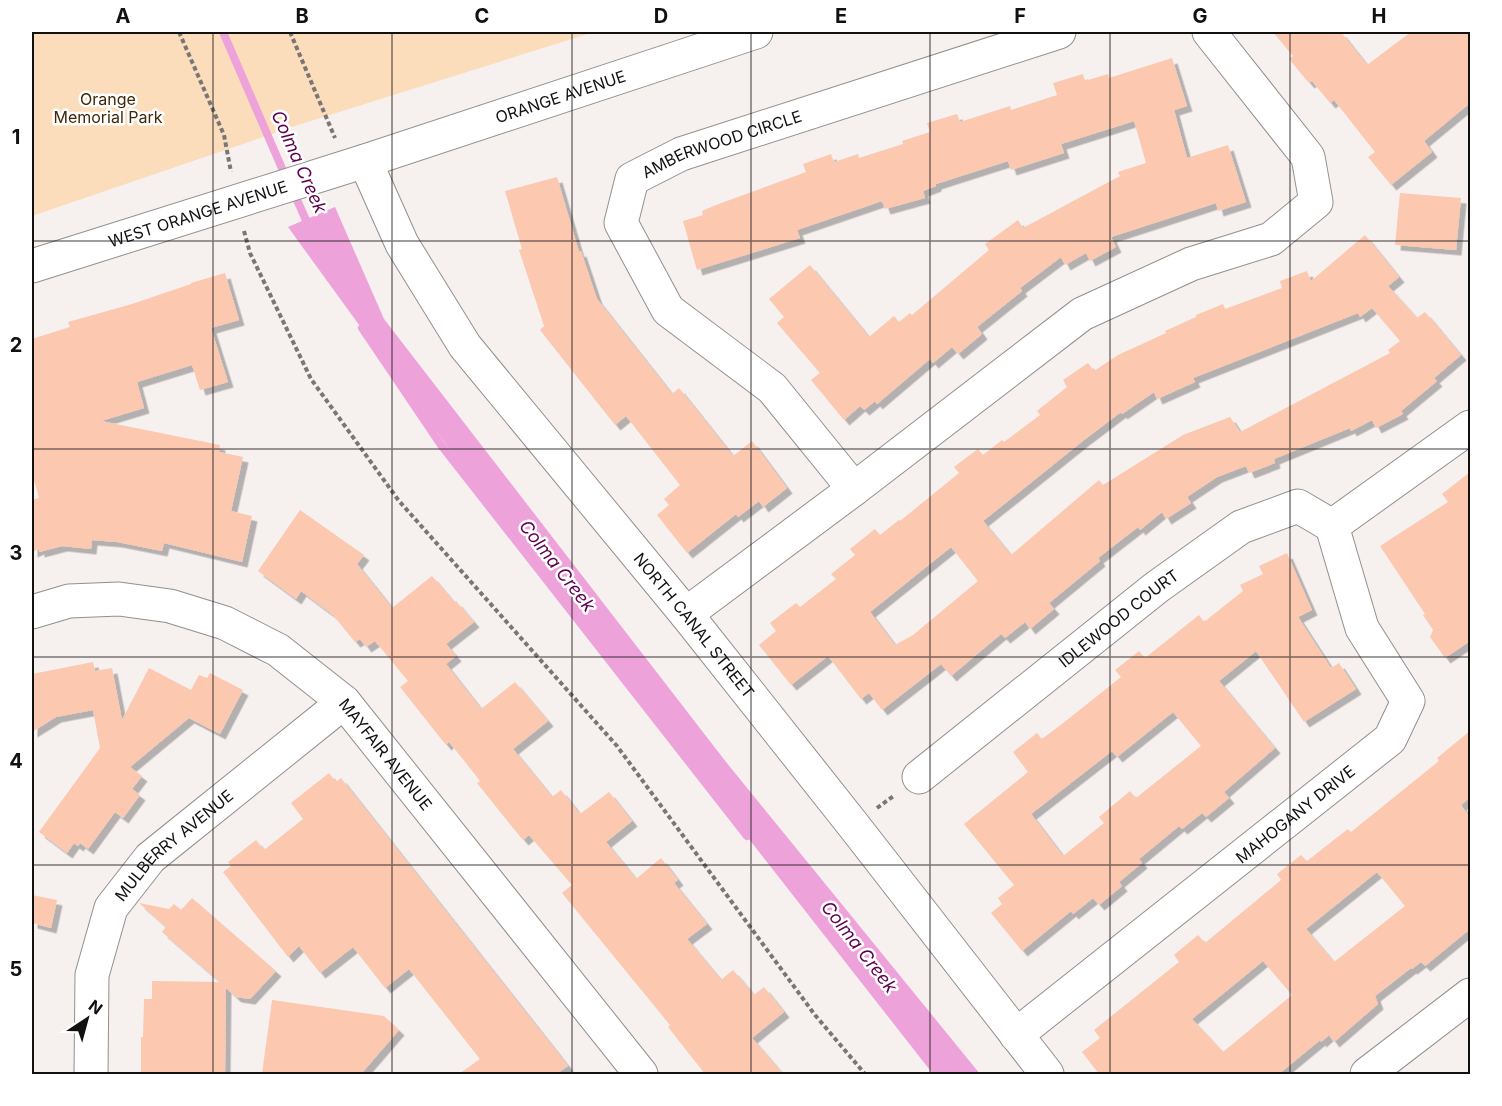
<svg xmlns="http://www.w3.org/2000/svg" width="1502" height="1106" font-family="Inter,sans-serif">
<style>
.green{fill:#fbddbc}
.water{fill:#eea2da}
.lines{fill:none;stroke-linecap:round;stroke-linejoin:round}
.stream{stroke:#eea2da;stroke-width:8}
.building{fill:#fcc8af;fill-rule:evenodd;filter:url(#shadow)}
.minor-casing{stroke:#948f8e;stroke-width:35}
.tertiary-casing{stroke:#948f8e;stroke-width:35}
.path{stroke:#797675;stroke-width:4;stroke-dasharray:4.5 3;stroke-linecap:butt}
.minor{stroke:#fff;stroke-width:33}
.tertiary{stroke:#fff;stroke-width:33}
.grid{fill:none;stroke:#131110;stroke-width:1.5;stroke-opacity:0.55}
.labels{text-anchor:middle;stroke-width:5;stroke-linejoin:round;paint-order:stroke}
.street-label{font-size:16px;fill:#131110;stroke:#fff}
.park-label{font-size:16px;fill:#3f2707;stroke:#fff}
.water-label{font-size:18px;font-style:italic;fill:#5d014f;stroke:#fff}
.neatline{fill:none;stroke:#131110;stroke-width:2}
.grid-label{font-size:20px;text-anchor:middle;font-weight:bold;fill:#131110}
</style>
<defs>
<filter id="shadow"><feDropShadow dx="5.5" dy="5.5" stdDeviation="0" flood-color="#0004"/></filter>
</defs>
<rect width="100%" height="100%" fill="#f6f0ef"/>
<polygon class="green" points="32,32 594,32 301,124 32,216"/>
<polygon class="water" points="335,207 384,319 726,762 980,1074 933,1074 521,548 288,227"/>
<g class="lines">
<g class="stream">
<polyline points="223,32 287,180"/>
<polyline points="293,191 310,229"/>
<polyline points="362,328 441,445 747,836"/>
</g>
</g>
<g class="building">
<polygon points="1273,32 1341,32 1367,65 1411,32 1470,32 1470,103 1424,141 1432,152 1391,185 1368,157 1375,152 1334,100 1330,103 1312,81 1309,83 1289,59 1293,56"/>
<polygon points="1172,58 1187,106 1174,110 1187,158 1228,145 1246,202 1218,211 1216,203 1111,237 1116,247 1090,261 1086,253 1065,265 1061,257 1020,288 1022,291 977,327 982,334 958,354 952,347 933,363 930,359 877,404 875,401 864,410 860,406 844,420 811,380 820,373 777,323 784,317 769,299 810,265 869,337 894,316 899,322 910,313 912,315 989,250 985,244 1018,220 1023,228 1120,176 1118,172 1146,163 1134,121 1061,144 1064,153 1011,170 1008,161 936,184 936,186 923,191 925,198 885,209 882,201 797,230 800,238 697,270 683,221 703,215 702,211 716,205 806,172 803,164 831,154 834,162 858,154 859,158 903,144 902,141 930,132 927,123 957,114 960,122 1010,106 1011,110 1057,95 1053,83 1083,74 1085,81 1108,74 1109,78"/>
<polygon points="557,177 579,252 581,251 597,299 672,394 679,388 733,456 752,441 787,488 763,507 759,501 738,517 736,514 687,553 657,515 669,505 664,499 680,485 626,416 615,425 540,330 544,326 519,250 522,249 505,191"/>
<polygon points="1400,193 1461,198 1456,250 1395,245"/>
<path d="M1365,235L1399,277L1388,286L1417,318L1425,312L1461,355L1434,378L1437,381L1401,411L1403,414L1376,428L1372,420L1351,431L1350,428L1274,459L1275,463L1249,473L1246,466L1217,477L1187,497L1191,503L1166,519L1162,512L1140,530L1138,527L1098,558L1100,561L1049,603L1054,609L1030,629L1025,622L1005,638L1001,634L951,676L941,664L882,710L869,693L861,699L828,656L791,685L759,645L776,631L770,623L796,603L800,607L836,579L831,574L855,555L850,549L875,529L880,535L899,520L900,521L959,473L954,467L978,449L983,455L1002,440L1004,442L1040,415L1037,411L1067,387L1063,380L1088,363L1094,371L1118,355L1166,333L1165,331L1196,317V315L1223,304L1225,309L1282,288L1280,281L1307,271L1311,281ZM1372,308L1400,341L1388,350L1390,353L1240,432L1230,417L1183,435L1103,485L1099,480L1011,555L983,521L1084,440L1121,412L1122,414L1154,392L1157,399L1195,382L1193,378L1358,313L1360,317ZM951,547L978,581L913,635L895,645L870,612Z"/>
<polygon points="225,273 239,320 211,328 228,382 200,390 192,365 137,382 144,408 101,421 220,445 219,452 243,457 231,511 252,516 242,562 164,543 162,551 117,542 92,540 91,549 62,546 39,552 39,549 32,552 32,500 39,498 32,473 32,339 70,327 68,322 132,304 191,284 191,283"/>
<polygon points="1470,472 1470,641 1445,658 1430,637 1433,630 1423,615 1425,614 1380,546 1448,502 1442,494"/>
<polygon points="300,510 364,555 357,564 392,608 432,576 454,602 456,601 474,622 446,644 456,656 446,664 481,709 515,682 548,721 513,749 552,797 561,790 580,814 609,792 632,821 606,842 636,879 661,858 678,880 674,883 707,924 687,939 721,980 733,970 754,995 764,987 784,1012 752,1038 783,1074 705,1074 668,1027 670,1025 562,893 572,885 529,835 523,840 505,818 477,783 480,781 466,763 449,742 446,745 400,687 408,681 375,641 366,647 360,639 355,642 333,615 301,591 296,599 258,571"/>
<path d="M1287,553L1312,610L1298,617L1331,668L1339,663L1356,689L1304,722L1256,651L1219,681L1275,748L1224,792L1229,798L1206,817L1202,813L1182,829L1179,826L1139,859L1142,863L1119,882L1122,886L1099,905L1093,898L1073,914L1071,911L1022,951L991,913L1002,904L998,898L1014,885L964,824L1028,772L1013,752L1037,733L1042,739L1062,724L1121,677L1115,670L1139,651L1145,658L1199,615L1204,622L1243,591L1240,585L1263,574L1259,566ZM1173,712L1201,746L1136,798L1130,791L1099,817L1104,823L1063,856L1031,814L1112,751L1117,757Z"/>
<polygon points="93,662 95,671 112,668 122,720 149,668 191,690 199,675 207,678 210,673 243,690 220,734 189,718 130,767 142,776 132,789 140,795 123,818 115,812 88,849 80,843 78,846 74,843 67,853 39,832 100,748 93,710 56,717 32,732 32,674"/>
<path d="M1470,731V797L1461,805L1470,818V929L1425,966L1421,962L1412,969L1411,968L1375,996L1378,1004L1334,1042L1329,1035L1321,1042L1320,1040L1279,1074H1099L1082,1052L1100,1038L1094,1030L1179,962L1174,955L1198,935L1205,943L1281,880L1277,874L1301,855L1307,861L1348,829L1351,832L1439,761L1437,758ZM1377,872L1405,906L1334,962L1306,929ZM1263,961L1292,995L1223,1052L1192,1019Z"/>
<polygon points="329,773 336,782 341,778 568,1066 556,1074 459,1074 480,1059 409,969 385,988 353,947 320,973 299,946 288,957 223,872 231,866 228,862 256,840 264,850 303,819 291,803"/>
<polygon points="32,895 57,900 51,928 32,923"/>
<polygon points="192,898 276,971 250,999 236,997 226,988 225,1074 149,1074 149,1072 141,1072 141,1037 143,1037 144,999 152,999 152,981 220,982 162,932 166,927 139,903 169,909 174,904 181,910"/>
<polygon points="272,1000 384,1016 399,1030 361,1074 262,1074"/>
</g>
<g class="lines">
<defs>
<g id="minor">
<path id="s1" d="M365,161L402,244L465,346L686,614L854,826L1047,1074"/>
<path id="s2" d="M854,489L772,388L668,310L621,223L632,179L681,154L1059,32"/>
<polyline points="1332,526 1470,427"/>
<path id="s3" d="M32,612L69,601L119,599L170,606L225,623L278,650L344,702L641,1074"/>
<polyline points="686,614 854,489 1082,314 1191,264 1271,239 1316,202 1308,157 1209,32"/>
<path id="s4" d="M919,777L1157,587L1241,527L1298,506L1332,526"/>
<path id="s5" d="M1016,1035L1390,739L1408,701L1362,628L1332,526"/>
<path id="s6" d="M91,1074L92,975L111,908L150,858L344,702"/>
<polyline points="1367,1074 1470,995"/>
</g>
<g id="tertiary">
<path id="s7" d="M32,266L365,161L756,32"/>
</g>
</defs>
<use href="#minor" class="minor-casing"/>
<use href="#tertiary" class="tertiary-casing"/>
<g class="path">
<polyline points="179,32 224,135 231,172"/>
<polyline points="290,32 335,138"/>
<polyline points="244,231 250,253 311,379 399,501 617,746 815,1015 865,1074"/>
<polyline points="877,808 895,795"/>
</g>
<use href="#minor" class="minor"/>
<use href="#tertiary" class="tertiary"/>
</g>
<path class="grid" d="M213,32V1074M392,32V1074M572,32V1074M751,32V1074M930,32V1074M1110,32V1074M1290,32V1074M32,241H1470M32,449H1470M32,657H1470M32,865H1470"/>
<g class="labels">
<g class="street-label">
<text dy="6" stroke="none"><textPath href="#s7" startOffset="555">ORANGE AVENUE</textPath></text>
<text dy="6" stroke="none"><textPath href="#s2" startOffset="501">AMBERWOOD CIRCLE</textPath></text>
<text dy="6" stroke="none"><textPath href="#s7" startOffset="174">WEST ORANGE AVENUE</textPath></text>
<text dy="6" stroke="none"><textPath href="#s4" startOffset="255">IDLEWOOD COURT</textPath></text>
<text dy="6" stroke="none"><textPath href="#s1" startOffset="572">NORTH CANAL STREET</textPath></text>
<text dy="6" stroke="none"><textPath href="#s3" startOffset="408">MAYFAIR AVENUE</textPath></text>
<text dy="6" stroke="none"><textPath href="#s5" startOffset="356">MAHOGANY DRIVE</textPath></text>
<text dy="6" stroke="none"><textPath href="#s6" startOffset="258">MULBERRY AVENUE</textPath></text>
</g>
<g class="park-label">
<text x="108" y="105">Orange<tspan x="108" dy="18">Memorial Park</tspan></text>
</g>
<g class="water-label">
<text transform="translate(299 162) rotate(66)" y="6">Colma Creek</text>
<text transform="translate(557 566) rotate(52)" y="6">Colma Creek</text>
<text transform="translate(859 947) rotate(52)" y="6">Colma Creek</text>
</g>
</g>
<rect width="1502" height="1106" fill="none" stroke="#ffffff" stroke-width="66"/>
<g transform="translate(87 1019) rotate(36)" stroke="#ffffff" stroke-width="4.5" paint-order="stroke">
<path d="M0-4.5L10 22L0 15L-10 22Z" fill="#131110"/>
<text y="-9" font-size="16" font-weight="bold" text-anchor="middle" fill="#131110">N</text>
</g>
<rect x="33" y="33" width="1436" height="1040" class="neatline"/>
<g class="grid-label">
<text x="123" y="23">A</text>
<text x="302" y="23">B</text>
<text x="482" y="23">C</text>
<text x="661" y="23">D</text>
<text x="841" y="23">E</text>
<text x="1020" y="23">F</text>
<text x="1200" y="23">G</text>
<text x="1379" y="23">H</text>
<text x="16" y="144">1</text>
<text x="16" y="352">2</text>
<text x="16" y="560">3</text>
<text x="16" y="768">4</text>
<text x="16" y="976">5</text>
</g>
</svg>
